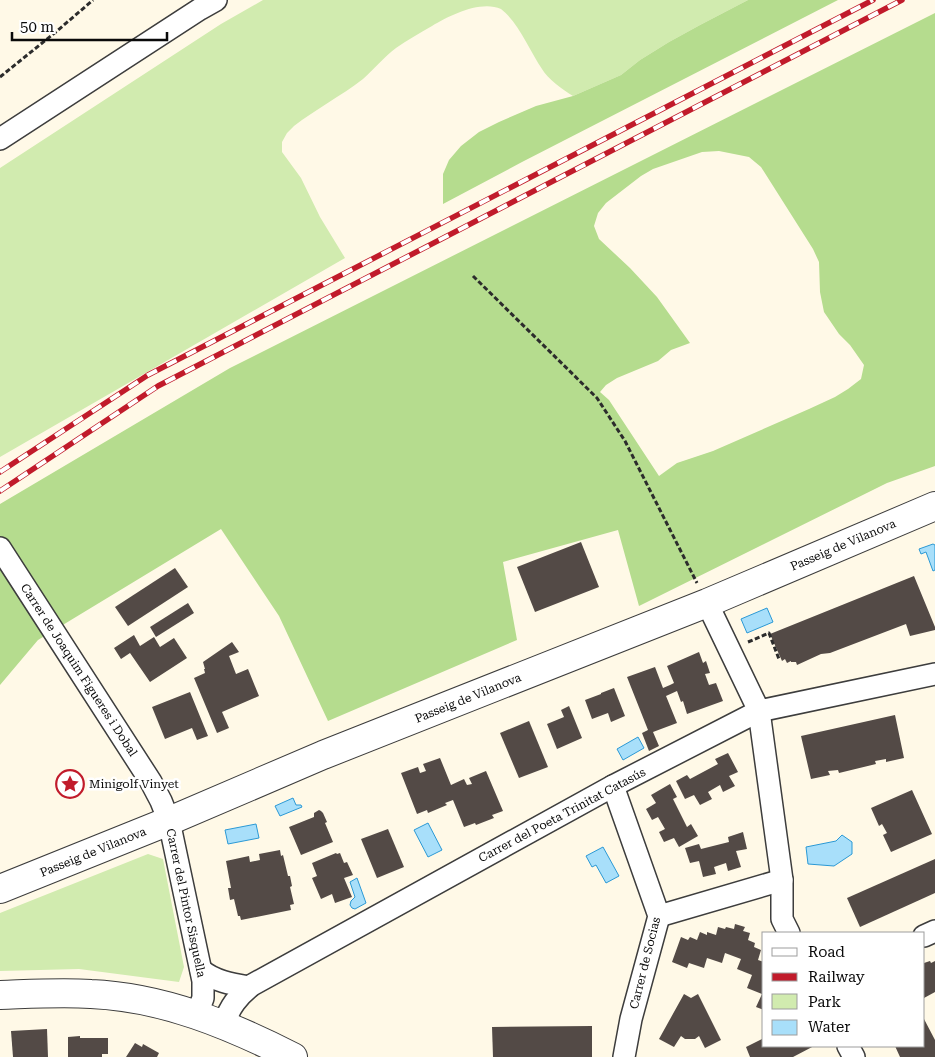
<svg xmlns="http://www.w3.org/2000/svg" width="935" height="1057" font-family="'Roboto Serif',serif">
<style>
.green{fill:#d1ebaf}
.forest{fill:#b5dc8e;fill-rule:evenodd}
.water{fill:#a8dffa;stroke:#2b99d5}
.building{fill:#534a46}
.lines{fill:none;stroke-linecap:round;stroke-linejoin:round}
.minor-casing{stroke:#3d3d3d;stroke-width:24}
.tertiary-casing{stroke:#3d3d3d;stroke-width:30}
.path{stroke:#2c2c2c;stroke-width:3;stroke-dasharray:5 2.5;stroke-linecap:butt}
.minor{stroke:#fff;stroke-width:21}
.tertiary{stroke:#fff;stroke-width:28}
.rail-casing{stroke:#c11b2b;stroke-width:5.5}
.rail{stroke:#fff;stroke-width:4;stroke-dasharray:11;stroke-linecap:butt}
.labels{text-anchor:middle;stroke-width:5;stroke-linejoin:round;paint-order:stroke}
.street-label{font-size:12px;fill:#0a0a0a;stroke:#fff}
.poi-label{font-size:12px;fill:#0a0a0a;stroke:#fff;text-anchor:start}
</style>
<rect width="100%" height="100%" fill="#fff9e7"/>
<g class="green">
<path d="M263,0H748L700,25L669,42L640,60L621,75L573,96C563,90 547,78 542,69C530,51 518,22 501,9C481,0 450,15 432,26C420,33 407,40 396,48C384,57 374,69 363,79C341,96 316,109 294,126L287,133L282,142V152L301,178L320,217L345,258L0,457V168L221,24Z"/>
<polygon points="148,854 163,859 184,967 179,982 79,969 0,971 0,913"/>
</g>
<g class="forest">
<polygon points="748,0 838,0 522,162 443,204 443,174 449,160 461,146 479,132 499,122 536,106 573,96 621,75 640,60 669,42 700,25"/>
<path d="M935,13V466L887,483L639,606L618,530L503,562L517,640L328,721L279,616L221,529L38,640L0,685V504L230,368ZM719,151L749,157L761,167L813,249L819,262L820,292L824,312L839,334L850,345L864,365L861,379L848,389L835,397L809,409L713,451L677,463L659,476L609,400L600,392L606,385L617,378L658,361L671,350L690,343L657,297L630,268L599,239L594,226L598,213L606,203L641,176L653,169L702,152Z"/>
</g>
<g class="water">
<polygon points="933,544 935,545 935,570 933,571 926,552 921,554 919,549"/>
<polygon points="767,608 773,622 747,633 741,619"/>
<polygon points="638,737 644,748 623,760 617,749"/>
<polygon points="293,798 296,805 301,805 302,807 280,816 275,806"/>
<polygon points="428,823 442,850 428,857 414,830"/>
<polygon points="256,824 259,838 228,844 225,830"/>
<polygon points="842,835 852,842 852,854 834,866 808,864 806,847 836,841"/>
<polygon points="603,847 619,876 606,883 596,865 592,867 586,856"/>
<polygon points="357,878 366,903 355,909 352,908 350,905 351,901 355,897 350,882"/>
</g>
<g class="building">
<polygon points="581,542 599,587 535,612 517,567"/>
<polygon points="175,568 188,587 128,626 115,607"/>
<polygon points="914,576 935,627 935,630 910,636 906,624 830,653 821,654 797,665 796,662 791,662 791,661 787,663 785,659 782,661 770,634"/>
<polygon points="188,603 194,613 156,637 150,627"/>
<polygon points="134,635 140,646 154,637 160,647 174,638 187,658 150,682 130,653 121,659 114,648"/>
<polygon points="232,642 239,652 229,656 236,674 248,669 259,696 222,712 229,728 217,733 194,678 205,673 204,669 205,669 203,662"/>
<polygon points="699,652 703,663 706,661 710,673 705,674 709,685 716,683 723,701 687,714 683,701 681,702 677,691 666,696 677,723 653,732 659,746 649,751 642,733 648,730 627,677 655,667 663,688 670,685 674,683 667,666"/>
<polygon points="614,688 625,716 611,722 608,713 592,719 585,700 601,694 601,693"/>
<polygon points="190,692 208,736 197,740 192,728 165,739 152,707"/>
<polygon points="569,706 582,738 557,749 547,724 564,717 561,710"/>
<polygon points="895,715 904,758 886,762 886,759 875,761 876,764 839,773 838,770 828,771 830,775 811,779 801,736"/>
<polygon points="529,721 548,767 519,778 500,733"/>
<polygon points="728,753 738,772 729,776 735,786 723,792 720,785 708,792 712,799 700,805 694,795 685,799 676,781 687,775 690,779 718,764 715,759"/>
<polygon points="440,758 451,785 464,779 467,785 472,784 469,778 486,771 503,811 492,815 494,818 476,825 475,823 464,827 453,800 445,803 447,805 428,813 427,810 417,814 401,773 418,767 420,773 426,771 423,764"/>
<polygon points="670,784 677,797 673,799 687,827 691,824 698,836 679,847 674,838 664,842 659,832 665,829 658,817 652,820 646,809 656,803 651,795"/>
<polygon points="912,790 932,834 891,852 883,835 887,833 882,824 879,826 871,808"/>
<polygon points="319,810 321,811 323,813 327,822 325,823 333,842 301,855 289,827 314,817 314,813"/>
<polygon points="388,829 404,867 377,878 361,839"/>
<polygon points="743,832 747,849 736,851 741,867 728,871 726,863 714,867 716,874 703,877 699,861 690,863 685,848 699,844 701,849 729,842 728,837"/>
<polygon points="280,850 281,856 283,855 288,876 290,876 292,886 290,887 294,904 290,905 291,910 241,920 240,916 238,916 234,899 230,900 228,888 231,888 226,861 249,856 250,862 260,860 259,854"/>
<polygon points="336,853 337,854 340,853 344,863 347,862 353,875 344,878 352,897 335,903 332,894 321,899 312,878 317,876 312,863"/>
<polygon points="935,859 935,893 860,927 847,898"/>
<polygon points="735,924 745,927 743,931 750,933 748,940 755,943 754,947 761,950 758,960 764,962 764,1010 756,1007 762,994 747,988 752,975 737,969 741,959 725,953 722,963 707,958 704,968 689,963 687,968 672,962 681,937 688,940 690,937 697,940 700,932 707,935 707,932 716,935 718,927 725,929 726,927 734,929"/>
<polygon points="930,961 931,963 935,961 935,992 924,998 924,963"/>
<polygon points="684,994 691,998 698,994 721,1040 705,1048 699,1036 695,1039 685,1039 681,1036 674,1047 659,1039"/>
<polygon points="924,1019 935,1040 935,1057 900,1057 895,1046 924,1046"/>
<polygon points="592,1026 592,1057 493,1057 492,1027"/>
<polygon points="47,1029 48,1057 13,1057 11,1031"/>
<polygon points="80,1036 80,1038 108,1038 108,1054 102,1054 102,1057 68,1057 68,1037"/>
<polygon points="764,1038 764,1046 814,1046 793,1057 750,1057 746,1047"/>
<polygon points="135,1043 142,1047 143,1044 159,1053 157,1057 126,1057"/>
</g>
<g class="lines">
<defs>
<g id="minor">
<polyline points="0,139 200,9 216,0"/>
<polyline points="0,548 151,782 161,801 169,821 203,981 203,998 197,1014"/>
<polyline points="707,603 759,711 782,880 782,919 789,933"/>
<polyline points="613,786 659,916 631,1019 624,1057"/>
<polyline points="659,916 782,880"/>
<polyline points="924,936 935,931"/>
<path d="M201,970C214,981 231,984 249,987"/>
<path d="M224,1025C229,1007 238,996 252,985L613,786L759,711L935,674"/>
<polyline points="848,1046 854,1057"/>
</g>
<g id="tertiary">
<polyline points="0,889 169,821 323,755 707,603 935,506"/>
<path d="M0,995C30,994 61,992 91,994C163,997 230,1025 293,1057"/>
</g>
</defs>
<use href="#minor" class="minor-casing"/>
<use href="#tertiary" class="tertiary-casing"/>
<g class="path">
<polyline points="0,77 57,31 93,0"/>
<polyline points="473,276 597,398 625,441 697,583"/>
<polyline points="748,642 769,633 779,659 780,658"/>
</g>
<use href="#minor" class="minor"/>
<use href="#tertiary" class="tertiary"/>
<defs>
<g id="rail">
<polyline points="0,472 148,375 873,0"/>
<polyline points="0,491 158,386 902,0"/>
</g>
</defs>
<use href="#rail" class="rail-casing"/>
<use href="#rail" class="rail"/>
</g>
<defs>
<symbol id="sight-ring" viewBox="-11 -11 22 22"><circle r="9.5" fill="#fff" stroke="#c11b2b" stroke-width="1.5"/><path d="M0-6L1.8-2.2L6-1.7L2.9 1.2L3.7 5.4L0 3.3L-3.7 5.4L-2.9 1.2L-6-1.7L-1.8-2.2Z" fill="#c11b2b"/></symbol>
</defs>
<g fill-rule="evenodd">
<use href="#sight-ring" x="54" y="768" width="32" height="32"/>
</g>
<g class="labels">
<g class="street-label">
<text transform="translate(843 545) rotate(-23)" y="4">Passeig de Vilanova</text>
<text transform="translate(79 670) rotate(57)" y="4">Carrer de Joaquim Figueres i Dobal</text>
<text transform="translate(468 698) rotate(-22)" y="4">Passeig de Vilanova</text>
<text transform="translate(562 815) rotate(-28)" y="4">Carrer del Poeta Trinitat Catasús</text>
<text transform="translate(93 852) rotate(-22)" y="4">Passeig de Vilanova</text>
<text transform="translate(186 903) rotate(78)" y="4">Carrer del Pintor Sisquella</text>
<text transform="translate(645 963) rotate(-76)" y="4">Carrer de Socias</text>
</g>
<g class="poi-label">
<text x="89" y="788">Minigolf Vinyet</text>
</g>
</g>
<rect x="762" y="932" width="162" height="115" fill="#ffffff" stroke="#9d9d9d"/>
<rect x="772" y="948" width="25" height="8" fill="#ffffff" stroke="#9d9d9d"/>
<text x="808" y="957" font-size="15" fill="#0a0a0a">Road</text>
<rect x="772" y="973" width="25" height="8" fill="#c11b2b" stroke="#9d9d9d"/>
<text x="808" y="982" font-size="15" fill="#0a0a0a">Railway</text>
<rect x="772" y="994" width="25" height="15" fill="#d1ebaf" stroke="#9d9d9d"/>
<text x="808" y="1007" font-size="15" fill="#0a0a0a">Park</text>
<rect x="772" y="1020" width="25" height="15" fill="#a8dffa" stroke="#9d9d9d"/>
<text x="808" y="1032" font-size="15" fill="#0a0a0a">Water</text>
<path d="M12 32v8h155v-8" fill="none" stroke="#0a0a0a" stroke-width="2.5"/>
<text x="20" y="32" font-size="15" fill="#0a0a0a" stroke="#ffffff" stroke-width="4" paint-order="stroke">50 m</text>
</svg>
